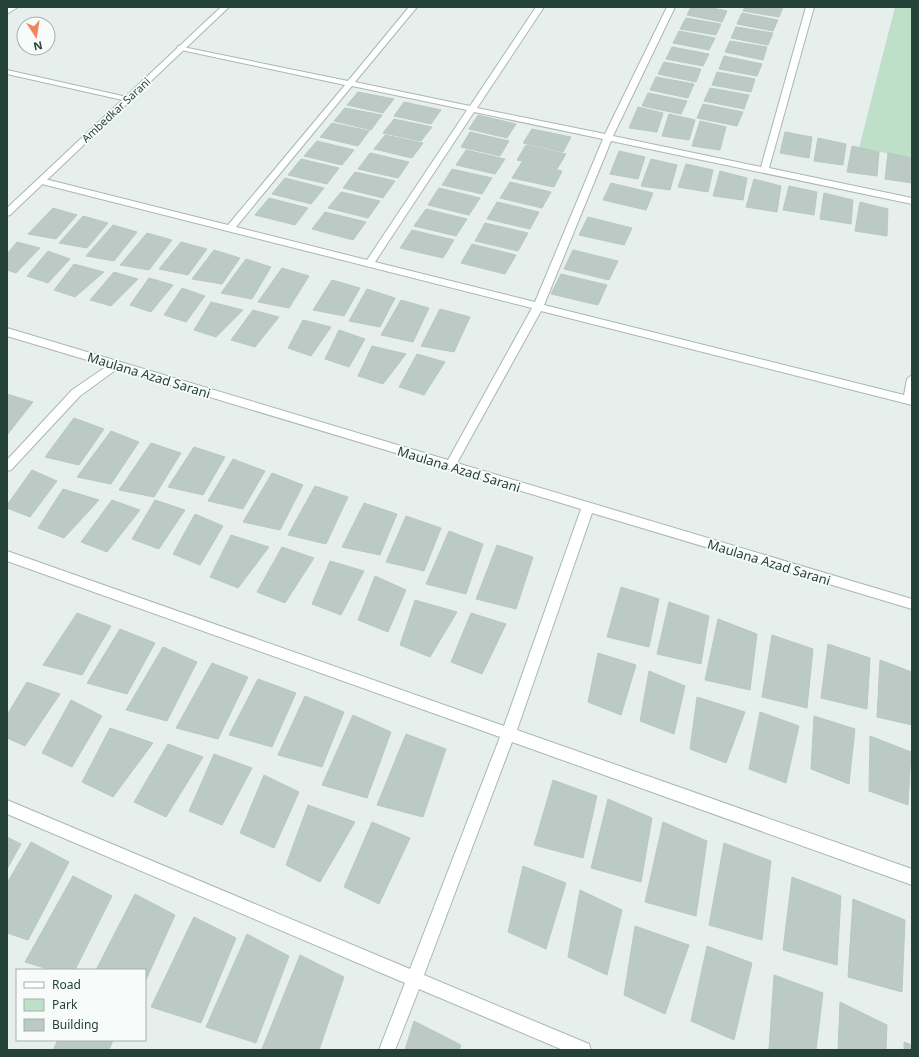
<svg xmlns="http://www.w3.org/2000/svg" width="919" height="1057" font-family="'Noto Sans',sans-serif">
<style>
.green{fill:#bfe0c8}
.building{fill:#bbcac4;stroke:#b8c9c2}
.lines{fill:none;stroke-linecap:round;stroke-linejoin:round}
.minor-casing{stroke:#a8b8b2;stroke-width:2}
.tertiary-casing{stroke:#a8b8b2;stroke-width:2}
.minor{fill:#fff;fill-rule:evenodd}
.tertiary{fill:#fff;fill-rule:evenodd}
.labels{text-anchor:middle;stroke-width:3.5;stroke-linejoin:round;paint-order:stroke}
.far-street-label{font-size:11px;fill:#24423a;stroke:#f7fbf9}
.street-label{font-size:13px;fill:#24423a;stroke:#f7fbf9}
</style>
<rect width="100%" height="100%" fill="#e6efeb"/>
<polygon class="green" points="895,7 912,7 912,158 859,148"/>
<g class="building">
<polygon points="691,7 707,7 727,11 722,22 687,15"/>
<polygon points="745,7 783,7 779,17 743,11"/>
<polygon points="742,13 778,20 773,31 737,24"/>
<polygon points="686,18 721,24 716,35 680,29"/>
<polygon points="736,27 773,33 768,45 731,38"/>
<polygon points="679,31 715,38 709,50 673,43"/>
<polygon points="730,41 767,47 763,60 725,52"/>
<polygon points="672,47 709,54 703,66 666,59"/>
<polygon points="724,56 762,64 757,76 719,69"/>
<polygon points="664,62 701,69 696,82 658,74"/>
<polygon points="717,72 755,79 751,92 712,85"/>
<polygon points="656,77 694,84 688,98 650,90"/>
<polygon points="710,88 749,95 744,109 704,101"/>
<polygon points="358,92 394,99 383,113 347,105"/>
<polygon points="648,93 687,101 681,114 642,106"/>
<polygon points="404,102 441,110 431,124 394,116"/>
<polygon points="703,104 743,112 737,126 697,118"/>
<polygon points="638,107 663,113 657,132 629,128"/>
<polygon points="345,108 382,115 371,130 334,121"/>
<polygon points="669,114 695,120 689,140 662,136"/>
<polygon points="478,115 516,124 507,138 469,129"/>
<polygon points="394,119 432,127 421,141 383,133"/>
<polygon points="700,121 726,127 720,150 692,146"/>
<polygon points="332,123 369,131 358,146 320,137"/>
<polygon points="532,129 571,137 563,152 523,143"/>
<polygon points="470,132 509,141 500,156 461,147"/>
<polygon points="785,132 812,137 809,158 780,153"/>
<polygon points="385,135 423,143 412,158 374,149"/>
<polygon points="818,138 846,144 843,165 814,161"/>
<polygon points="317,141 354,150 342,165 304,156"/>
<polygon points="526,145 566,154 557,169 517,160"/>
<polygon points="852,146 879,152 877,176 847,172"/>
<polygon points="466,150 505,159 495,174 456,165"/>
<polygon points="619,151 645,157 638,179 610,174"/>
<polygon points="370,153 409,162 398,178 358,169"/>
<polygon points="888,153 912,158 912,183 885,179"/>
<polygon points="301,159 339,168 327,184 288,175"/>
<polygon points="651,159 677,165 670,190 641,186"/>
<polygon points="522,162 562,171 554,187 512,178"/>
<polygon points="686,164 713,170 708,192 678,187"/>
<polygon points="452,169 492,178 482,194 442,185"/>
<polygon points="720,171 747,178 743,200 713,196"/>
<polygon points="355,172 395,181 383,198 343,188"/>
<polygon points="285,178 324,188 311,204 272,194"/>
<polygon points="754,179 781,186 777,212 746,207"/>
<polygon points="510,182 551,192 542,208 500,198"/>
<polygon points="611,183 653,193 646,210 603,200"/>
<polygon points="789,186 817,192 814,215 783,210"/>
<polygon points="439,188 480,198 469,215 428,205"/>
<polygon points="341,192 380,201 368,218 328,208"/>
<polygon points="824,193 853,200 851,224 820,219"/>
<polygon points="269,198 308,208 295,225 255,215"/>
<polygon points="497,202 539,212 530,229 487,219"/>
<polygon points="860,202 888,209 887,236 855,231"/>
<polygon points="53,208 77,215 56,239 28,234"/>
<polygon points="426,209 467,219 456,236 414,226"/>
<polygon points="325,212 366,222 353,240 312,229"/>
<polygon points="83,216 108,223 87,248 59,243"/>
<polygon points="588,217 632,228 624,245 579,235"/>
<polygon points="485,223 528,233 518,251 475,241"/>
<polygon points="113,225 137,232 114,261 86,256"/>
<polygon points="412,230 454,240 443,258 400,248"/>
<polygon points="147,233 172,240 149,270 120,265"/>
<polygon points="17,242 40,248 16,273 7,270 7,254"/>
<polygon points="181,242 207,249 188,275 159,269"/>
<polygon points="472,244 516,255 505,274 461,263"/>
<polygon points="214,250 240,258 222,284 192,279"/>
<polygon points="573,250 618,261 609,280 564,269"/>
<polygon points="48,251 70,259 48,283 27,276"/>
<polygon points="246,259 271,267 252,299 221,293"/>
<polygon points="74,264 104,272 75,297 54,290"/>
<polygon points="282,268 309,276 289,308 258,302"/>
<polygon points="114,272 138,279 111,306 90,300"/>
<polygon points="561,274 607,285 598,305 551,294"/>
<polygon points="149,278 173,285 151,312 130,305"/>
<polygon points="332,280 360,288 344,316 313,310"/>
<polygon points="182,288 205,296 186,322 164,315"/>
<polygon points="367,289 395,298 380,327 349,321"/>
<polygon points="401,300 429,308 413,342 381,335"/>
<polygon points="211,302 243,310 216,337 194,330"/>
<polygon points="440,309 470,317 454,352 421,346"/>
<polygon points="253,310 279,317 255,347 231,340"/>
<polygon points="303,320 331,327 311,356 288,348"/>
<polygon points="339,330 365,339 349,367 325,359"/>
<polygon points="372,346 406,354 383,384 358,376"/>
<polygon points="417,354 445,362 424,395 399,387"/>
<polygon points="7,394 33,402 7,435"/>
<polygon points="74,418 104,429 79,465 45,457"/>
<polygon points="111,431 139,442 111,484 77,477"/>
<polygon points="151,443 181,453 154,497 119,490"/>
<polygon points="194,447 225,457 203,495 168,487"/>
<polygon points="233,459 265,471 243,509 208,501"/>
<polygon points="32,470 57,481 30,517 7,508 7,505"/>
<polygon points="272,473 303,485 280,530 243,522"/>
<polygon points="315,486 348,497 326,544 288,535"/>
<polygon points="63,489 99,500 64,538 38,528"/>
<polygon points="112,500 140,510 107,552 81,542"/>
<polygon points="155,500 185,510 159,549 132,539"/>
<polygon points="364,503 397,514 380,555 342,547"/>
<polygon points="195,514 223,526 200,565 173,554"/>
<polygon points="406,516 441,528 424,571 386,562"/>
<polygon points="449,531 483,544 466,594 426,584"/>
<polygon points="231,535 269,547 238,588 210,577"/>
<polygon points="497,545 533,557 516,609 476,599"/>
<polygon points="282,547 314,558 285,603 257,592"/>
<polygon points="330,561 364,571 341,615 312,604"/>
<polygon points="375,576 406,590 388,632 358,620"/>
<polygon points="621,587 659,599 649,647 607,637"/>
<polygon points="415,600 457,612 430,657 400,645"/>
<polygon points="669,602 709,616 701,664 657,654"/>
<polygon points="77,613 111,626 82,675 43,665"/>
<polygon points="471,613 506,624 482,674 451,662"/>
<polygon points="718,619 757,634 750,690 705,680"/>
<polygon points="120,629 155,643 127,694 87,683"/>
<polygon points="772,635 813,649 807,708 762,697"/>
<polygon points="828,644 870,658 867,709 821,698"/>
<polygon points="163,647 197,662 167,721 126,710"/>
<polygon points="598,653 636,665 621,715 588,702"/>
<polygon points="880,660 912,672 912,725 877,717"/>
<polygon points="212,663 248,677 218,739 176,728"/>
<polygon points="649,671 685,686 674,734 640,721"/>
<polygon points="258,679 296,693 272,747 229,735"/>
<polygon points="27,682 60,694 25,746 7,738 7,715"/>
<polygon points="305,696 344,712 322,767 278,755"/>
<polygon points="697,697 745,712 726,763 690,749"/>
<polygon points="71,700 102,716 72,767 42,753"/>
<polygon points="760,712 799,726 786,783 749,769"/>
<polygon points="353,715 391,732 367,798 322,785"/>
<polygon points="814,716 855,729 849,784 811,769"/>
<polygon points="110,728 153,743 113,797 82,782"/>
<polygon points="406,734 446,749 423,817 377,805"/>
<polygon points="870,736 911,752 908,805 869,791"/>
<polygon points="168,744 203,757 166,817 134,802"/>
<polygon points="214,754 252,768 222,825 189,811"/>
<polygon points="264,775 299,792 274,848 240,833"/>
<polygon points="553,780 597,796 583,858 534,845"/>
<polygon points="608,799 652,818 641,882 591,868"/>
<polygon points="308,805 355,822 320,882 286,865"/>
<polygon points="372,822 410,838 379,904 344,887"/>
<polygon points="663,822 707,841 696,916 645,902"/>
<polygon points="7,837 21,844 7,869"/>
<polygon points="31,842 69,862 28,940 7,933 7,883"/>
<polygon points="724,843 771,861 762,940 709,925"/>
<polygon points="523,866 566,883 546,949 508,932"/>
<polygon points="73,876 112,896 75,970 51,970 25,962"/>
<polygon points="792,877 841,896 837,965 783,950"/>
<polygon points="580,890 622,910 607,975 568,957"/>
<polygon points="135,894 175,915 145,982 145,970 96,970"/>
<polygon points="853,899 905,920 902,992 848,977"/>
<polygon points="194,917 236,938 201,1023 151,1007"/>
<polygon points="635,926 689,945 665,1014 624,995"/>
<polygon points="247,934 289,956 256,1043 206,1027"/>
<polygon points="707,946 752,963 734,1040 691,1021"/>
<polygon points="300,955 344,977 319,1050 262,1049"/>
<polygon points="774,975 823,993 816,1050 769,1049"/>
<polygon points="840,1002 887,1025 886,1050 838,1050"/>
<polygon points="414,1021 461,1045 459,1050 405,1050"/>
<polygon points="58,1040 113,1040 109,1050 53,1050"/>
<polygon points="904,1042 912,1045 912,1050 904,1050"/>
</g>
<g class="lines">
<defs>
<g id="minor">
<polygon points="9,7 18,7 7,14 7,9"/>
<path d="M409,7H417L355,82L470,106L536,7H544L477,108L605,134L667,7H675L613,136L761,167L806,7H814L769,168L912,198V204L611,141L544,305L904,395L907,379L912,375V405L541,311L457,463L912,599V609L592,513L517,730L912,869V885L512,742L424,975L589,1044L591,1050H563L419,989L395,1050H379L405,983L7,814V800L410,969L500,737L7,561V551L504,726L581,509L117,369L80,396L11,470L7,471V460L72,390L107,366L7,336V328L448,460L532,308L38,183L37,181L41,178L228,225L345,85L181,50L177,48L178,46L348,81ZM352,86L467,110L367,260L236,227ZM474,112L603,139L535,302L375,262Z"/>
<polygon points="7,70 127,97 131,99 127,101 7,74"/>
</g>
<polygon id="tertiary" points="221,7 229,7 10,215 7,216 7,208"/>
</defs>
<use href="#minor" class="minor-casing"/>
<use href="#tertiary" class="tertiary-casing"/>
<use href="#minor" class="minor"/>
<use href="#tertiary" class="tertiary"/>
</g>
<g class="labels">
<g class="far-street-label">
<text transform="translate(116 110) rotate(-43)" y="4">Ambedkar Sarani</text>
</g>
<g class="street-label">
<text transform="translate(149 375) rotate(17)" y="5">Maulana Azad Sarani</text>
<text transform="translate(459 469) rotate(17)" y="5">Maulana Azad Sarani</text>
<text transform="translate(769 562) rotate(17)" y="5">Maulana Azad Sarani</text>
</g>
</g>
<rect width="919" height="1057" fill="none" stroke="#24423a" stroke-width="16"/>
<rect x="16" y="969" width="130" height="72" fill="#f7fbf9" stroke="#a3b1ad"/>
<rect x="24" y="982" width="20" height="6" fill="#ffffff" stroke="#a3b1ad"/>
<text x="52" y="989" font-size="12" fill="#24423a">Road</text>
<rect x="24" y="999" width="20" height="12" fill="#bfe0c8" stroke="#a3b1ad"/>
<text x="52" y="1009" font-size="12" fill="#24423a">Park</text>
<rect x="24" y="1019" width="20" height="12" fill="#bbcac4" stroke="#a3b1ad"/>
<text x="52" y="1029" font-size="12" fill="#24423a">Building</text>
<g transform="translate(36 36) rotate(168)"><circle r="19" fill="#f7fbf9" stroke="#a3b1ad"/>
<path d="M0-3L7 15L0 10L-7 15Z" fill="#f4845f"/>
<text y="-6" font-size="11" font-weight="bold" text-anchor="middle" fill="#24423a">N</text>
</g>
</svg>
